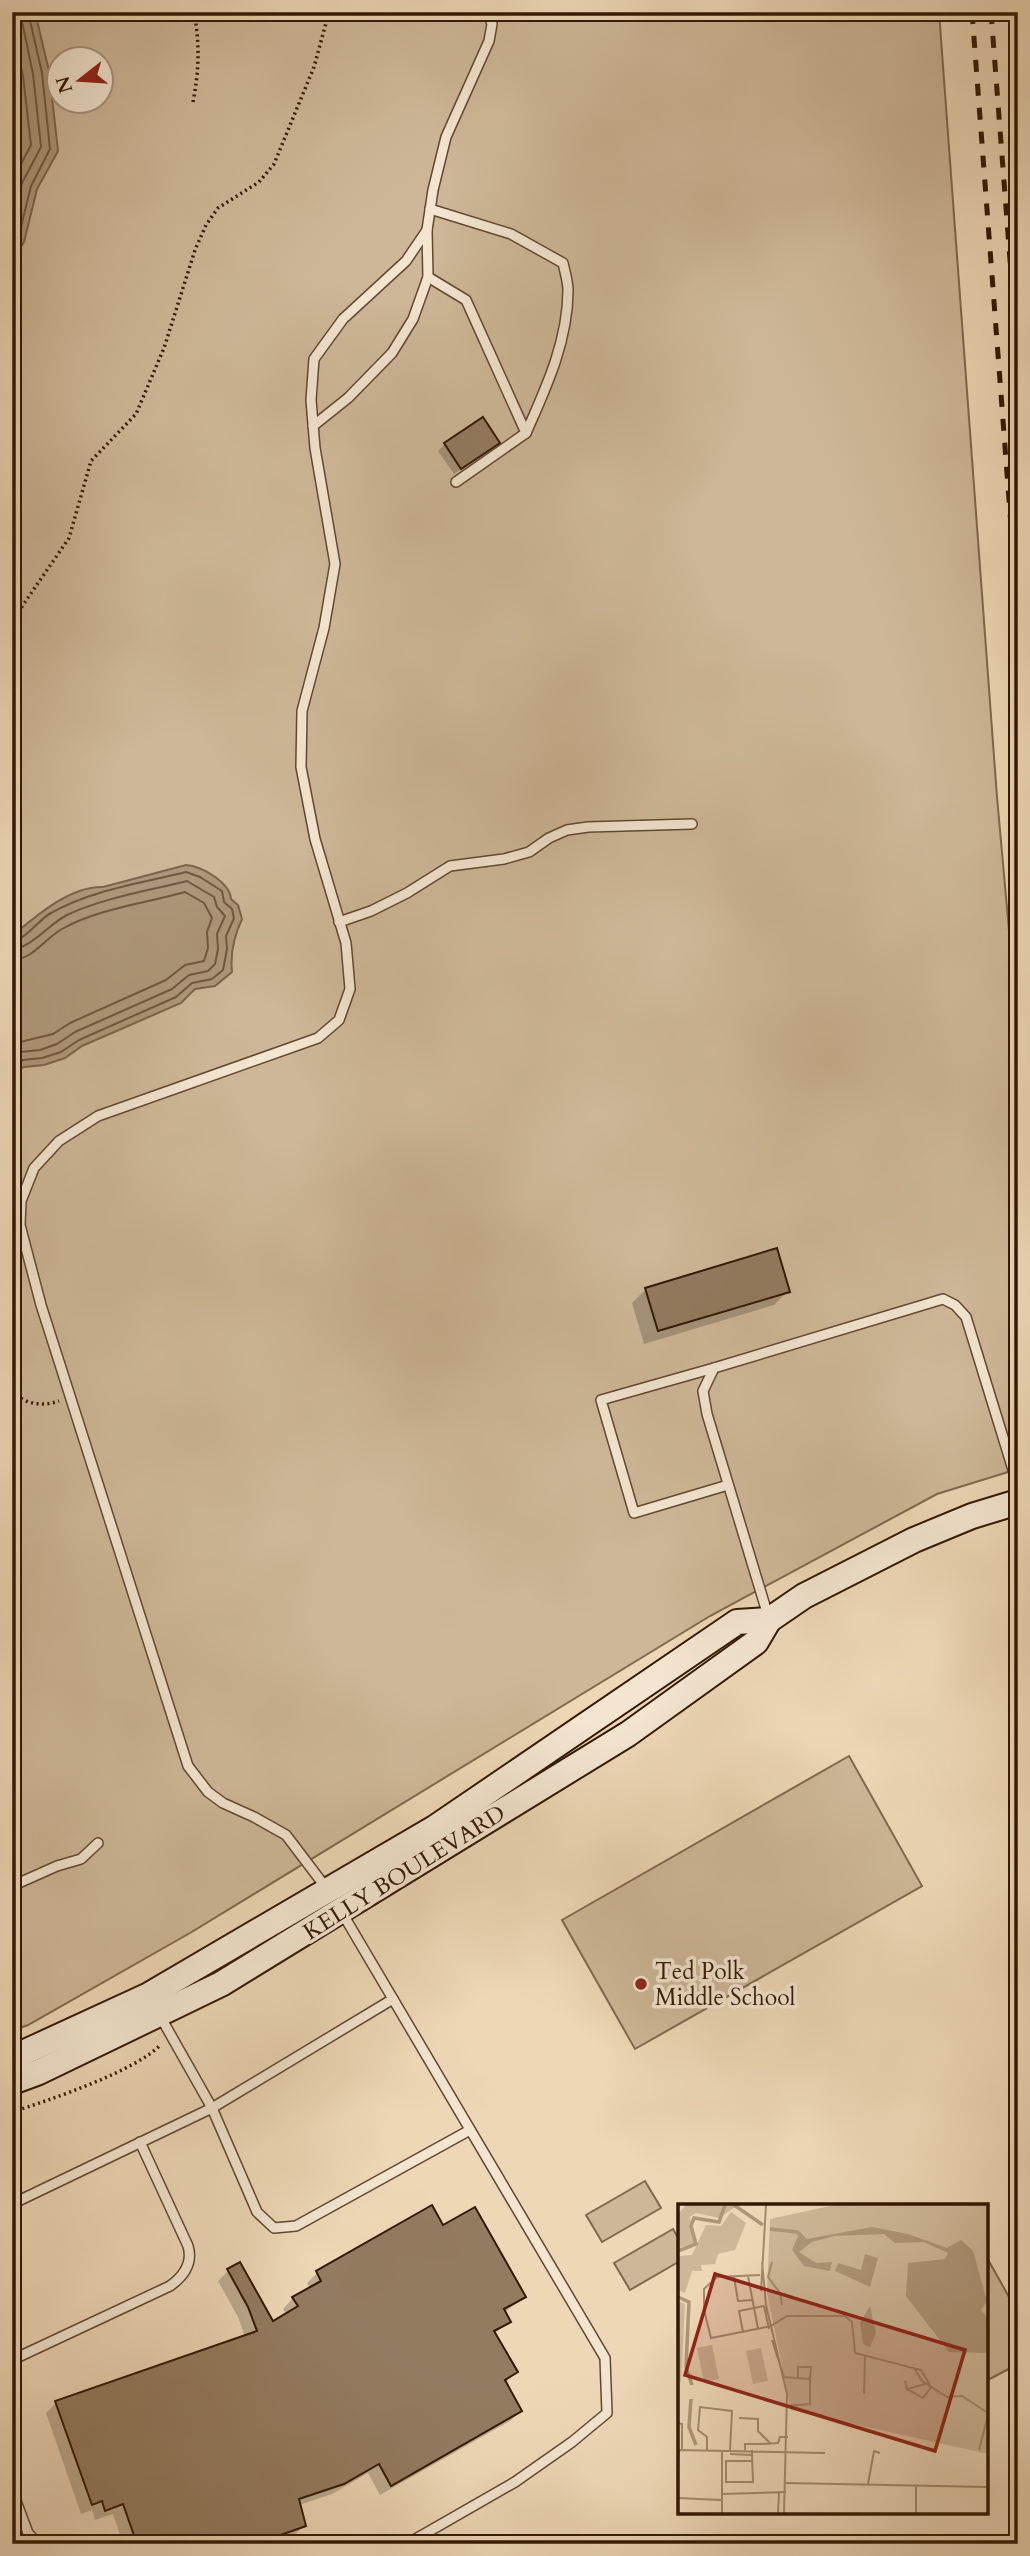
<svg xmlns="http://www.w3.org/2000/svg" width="1030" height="2556" font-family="Cardo,serif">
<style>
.green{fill:#cdb798;stroke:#80684e;stroke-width:2;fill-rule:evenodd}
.water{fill:#ad9679;stroke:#7c644a;stroke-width:2}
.shadow{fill:#0003}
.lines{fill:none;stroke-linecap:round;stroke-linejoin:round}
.shore{stroke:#70573e;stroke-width:2}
.stream{stroke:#7c644a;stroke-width:6}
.building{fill:#937b60;stroke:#321803;stroke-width:2}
.lane-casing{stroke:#614830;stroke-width:12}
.secondary-casing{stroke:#321803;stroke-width:28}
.path{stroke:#321803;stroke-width:3.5;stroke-dasharray:2 3.5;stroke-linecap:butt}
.lane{stroke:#f3e5d0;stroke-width:9}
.secondary{stroke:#f3e5d0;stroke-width:24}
.rail{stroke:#321803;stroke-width:5;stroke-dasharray:12 12;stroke-linecap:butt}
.poi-dot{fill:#8f2418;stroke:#f3e5d0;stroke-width:2.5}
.labels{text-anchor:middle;stroke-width:7;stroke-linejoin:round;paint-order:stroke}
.street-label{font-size:23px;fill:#321803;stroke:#f3e5d0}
.poi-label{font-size:23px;fill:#321803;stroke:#f3e5d0;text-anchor:start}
.inset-river{fill:none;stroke:#ad9679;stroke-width:3.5}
.inset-road{fill:none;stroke:#a28b6e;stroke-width:2}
.view{fill:#8f2418;fill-opacity:0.15;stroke:#8f2418;stroke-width:3.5}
.inset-edge{fill:none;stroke:#321803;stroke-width:3.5}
</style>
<rect width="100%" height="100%" fill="#edd7b6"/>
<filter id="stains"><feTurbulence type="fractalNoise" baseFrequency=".00286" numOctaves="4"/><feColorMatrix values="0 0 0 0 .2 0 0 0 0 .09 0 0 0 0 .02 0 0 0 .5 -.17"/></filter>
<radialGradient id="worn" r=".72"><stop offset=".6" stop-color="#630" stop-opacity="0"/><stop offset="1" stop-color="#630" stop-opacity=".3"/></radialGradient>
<g class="green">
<path d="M12,12H939L997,797L1018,1030V1469L937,1494L710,1616L190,1933L28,2025L12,2031ZM60,60H102V102H60Z"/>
<polygon points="849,1756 922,1886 635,2049 562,1920"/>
<polygon points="645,2181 661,2208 602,2242 586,2215"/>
<polygon points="673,2229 680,2241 680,2261 630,2290 614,2263"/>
<polygon points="986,2256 1018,2313 1018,2364 986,2381"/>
</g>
<g class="water">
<polygon points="12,12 35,12 49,71 58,151 37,189 24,242 12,261"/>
<path d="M186,865C201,866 230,882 231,899L238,905L242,919C234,936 230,953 232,972L215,986L195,989L181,1003L82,1046L65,1058L44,1065L24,1067L12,1074V936C36,916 70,886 103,887Z"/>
</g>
<g class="shadow">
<polygon points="498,443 454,474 438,451 445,444"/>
<polygon points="646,1289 788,1291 774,1305 644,1344 632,1303"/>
<polygon points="442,2227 524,2297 504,2313 509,2321 494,2334 516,2372 505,2383 520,2411 510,2421 380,2495 368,2473 332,2494 299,2505 304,2525 294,2536 271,2544 123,2544 113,2514 95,2520 92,2510 81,2514 46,2413 56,2403 245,2337 238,2317 218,2281 228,2271 272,2323 287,2315 283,2309 293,2298 310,2289 307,2283 317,2273"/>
</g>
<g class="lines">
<g class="shore">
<polyline points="12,31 23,76 31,145 12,181"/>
<polyline points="12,224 22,183 41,147 33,74 20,12"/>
<polyline points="12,248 18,239 31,186 50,149 42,73 28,12"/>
<path d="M12,941C27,939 38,920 51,913C91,890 142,883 186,872L200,877L222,891L224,902L232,909L234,918L226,936L227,949L223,970L212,979L192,983L176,997L79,1040L61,1052L42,1058L23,1060L12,1066"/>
<path d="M12,949C30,949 49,924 67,915C103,898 147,891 187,881L214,897L217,907L225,916L217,934L218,949L215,964L208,971L189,975L172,989L75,1032L57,1044L40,1050L20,1052L12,1056"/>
<path d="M12,960C34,959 44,939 62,929C97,909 146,903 185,892L204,903L212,918L207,932L208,948L204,961L185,965L166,980L70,1023L53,1034L12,1044"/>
</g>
<polyline class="stream" points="1001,2544 1018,2535"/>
</g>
<g class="building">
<polygon points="483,417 500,443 461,469 444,443"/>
<polygon points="777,1248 790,1292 658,1331 645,1288"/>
<polygon points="432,2205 443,2225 475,2207 526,2297 504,2309 511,2322 494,2331 518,2372 505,2380 522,2411 391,2486 379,2464 344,2484 299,2499 306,2526 255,2544 137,2544 123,2504 105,2511 102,2501 92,2505 55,2401 257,2331 248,2307 227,2269 240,2262 273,2321 298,2306 292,2297 321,2281 316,2271"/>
</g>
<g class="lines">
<defs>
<g id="lane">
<path d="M430,209L511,234L563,263C565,272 568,282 568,290C568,341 546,388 526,433"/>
<polyline points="428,277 466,300 526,433 456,482"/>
<polyline points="313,426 348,398 392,353 413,319 428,277 427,230 433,190 446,137 489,41 492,24 488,12"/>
<polyline points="339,922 371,911 407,893 450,866 504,859 529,852 549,838 567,830 588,827 692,824"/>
<polyline points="714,1368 601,1400 634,1513 728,1485"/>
<polyline points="769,1619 707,1414 703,1391 714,1368 943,1299 955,1305 966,1317 1018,1486"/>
<polyline points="12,1886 57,1866 81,1859 98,1843"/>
<polyline points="327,1889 286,1835 254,1817 223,1803 208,1792 188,1766 41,1305 20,1225 21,1201 34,1168 59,1141 98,1116 318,1038 339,1020 350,989 346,943 315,839 301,767 302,711 324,628 335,564 315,448 311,400 314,359 343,319 406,261 427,230"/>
<polyline points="341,1911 605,2358 607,2413 572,2442 515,2482 407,2544"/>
<polyline points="160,2016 212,2108 257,2212 274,2228 296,2226 470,2130"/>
<polyline points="12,2204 212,2108 393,1999"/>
<path d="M12,2360L170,2286C184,2276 193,2263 188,2246L140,2142"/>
<polyline points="12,2490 28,2533 38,2544"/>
</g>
<g id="secondary">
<polyline points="12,2058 147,1996 436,1827 737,1622 769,1620"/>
<polyline points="12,2082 39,2072 221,1984 628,1734 756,1642 769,1620 804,1596 914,1540 972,1516 1018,1502"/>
</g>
</defs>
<use href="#lane" class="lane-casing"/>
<use href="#secondary" class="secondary-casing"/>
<g class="path">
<path d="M193,102C199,71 200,44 194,12"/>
<polyline points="12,621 69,538 91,461 136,414 164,348 195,250 206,225 218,208 259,182 274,164 314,67 329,12"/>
<path d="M12,1392C26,1404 41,1407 59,1401"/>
<path d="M12,2112C47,2101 139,2070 161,2044"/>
</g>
<use href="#lane" class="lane"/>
<use href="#secondary" class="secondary"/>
<g class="rail">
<polyline points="972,12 1018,618"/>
<polyline points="991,12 1018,364"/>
</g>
</g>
<circle class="poi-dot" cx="641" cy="1984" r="7"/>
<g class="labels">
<g class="street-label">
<text transform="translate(404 1872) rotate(-32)" y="8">KELLY BOULEVARD</text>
</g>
<g class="poi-label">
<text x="655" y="1979">Ted Polk<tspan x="655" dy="26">Middle School</tspan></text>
</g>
</g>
<g transform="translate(678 2204)">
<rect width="310" height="310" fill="#edd7b6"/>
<path d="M8,1H60L41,14L18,9L12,13L16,39L0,44V10ZM157,1H310V250L113,206L89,89L92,15ZM53,8L68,19L57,46L40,50L37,60L23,61L24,67H14L7,89L0,86V52L14,51L28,21L43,22ZM0,97L7,100L3,178L0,177ZM34,141L41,175L26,178L19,144ZM83,144L90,177L75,180L68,147Z" fill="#cdb798"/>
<path d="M194,23L230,30L269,44L283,36L295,47L309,97L303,106L310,114V149L271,148L228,92L230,59L267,55L270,49L246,38L217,39L206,30L157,32L134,38L121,48L138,59L154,58L152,67L126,62L114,46L122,28L129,35ZM187,50L200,54L192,83L157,67L160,59L183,66ZM192,102L198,129L192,143L185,140L182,119Z" fill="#ad9679"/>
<path class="inset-river" d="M56,1L85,21M92,25L119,28L125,34M0,47L18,40L13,22L16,14L41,18L47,1M0,93L11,98L8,163L14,181M13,195L11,223L18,241"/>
<path class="inset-road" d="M84,58L88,101L109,190L106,309M94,58L90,73L102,89L104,101M82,71L39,73L26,85V106L33,134L93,122L109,112H167L174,118L177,149L243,166L252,181M70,72L80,125M56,73L60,97L74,96M83,87L88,1M86,102L91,125M65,128L61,107L86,102M94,136L106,173M236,164L244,177L269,193L284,192L310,209M106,173L132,175V200L110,202M120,173V163H133L132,174M227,177L229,185L247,180M229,185L245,194L254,182M186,190L187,152M61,214L80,215V227L93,240M0,219L4,220V246M83,240L100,239L102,233H110M0,246L147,249M29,246V233L20,226L22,203L54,207L52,246M67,246V240H83M74,246V251L75,278H48V257H74M301,246L310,211M52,250L74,251M0,267L1,246M108,279L310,283M190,280L196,247L202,249M44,290L108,288M0,294L43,296M44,309V246M100,309L101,288M238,309V281"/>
<path class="view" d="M37,70L287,146L257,247L7,171Z"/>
<rect width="310" height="310" class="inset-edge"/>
</g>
<rect width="1030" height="2556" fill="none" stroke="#edd7b6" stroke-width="42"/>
<rect x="14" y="14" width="1002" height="2528" fill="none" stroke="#321803" stroke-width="3.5"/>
<rect x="21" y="21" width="988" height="2514" fill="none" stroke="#321803" stroke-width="2"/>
<g transform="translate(80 80) rotate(253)"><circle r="33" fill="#f3e5d0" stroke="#a6937e" stroke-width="2"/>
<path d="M0-5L12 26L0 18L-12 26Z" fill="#8f2418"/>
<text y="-10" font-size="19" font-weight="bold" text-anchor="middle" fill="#321803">N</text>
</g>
<rect width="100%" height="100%" filter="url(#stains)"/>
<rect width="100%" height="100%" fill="url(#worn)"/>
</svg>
